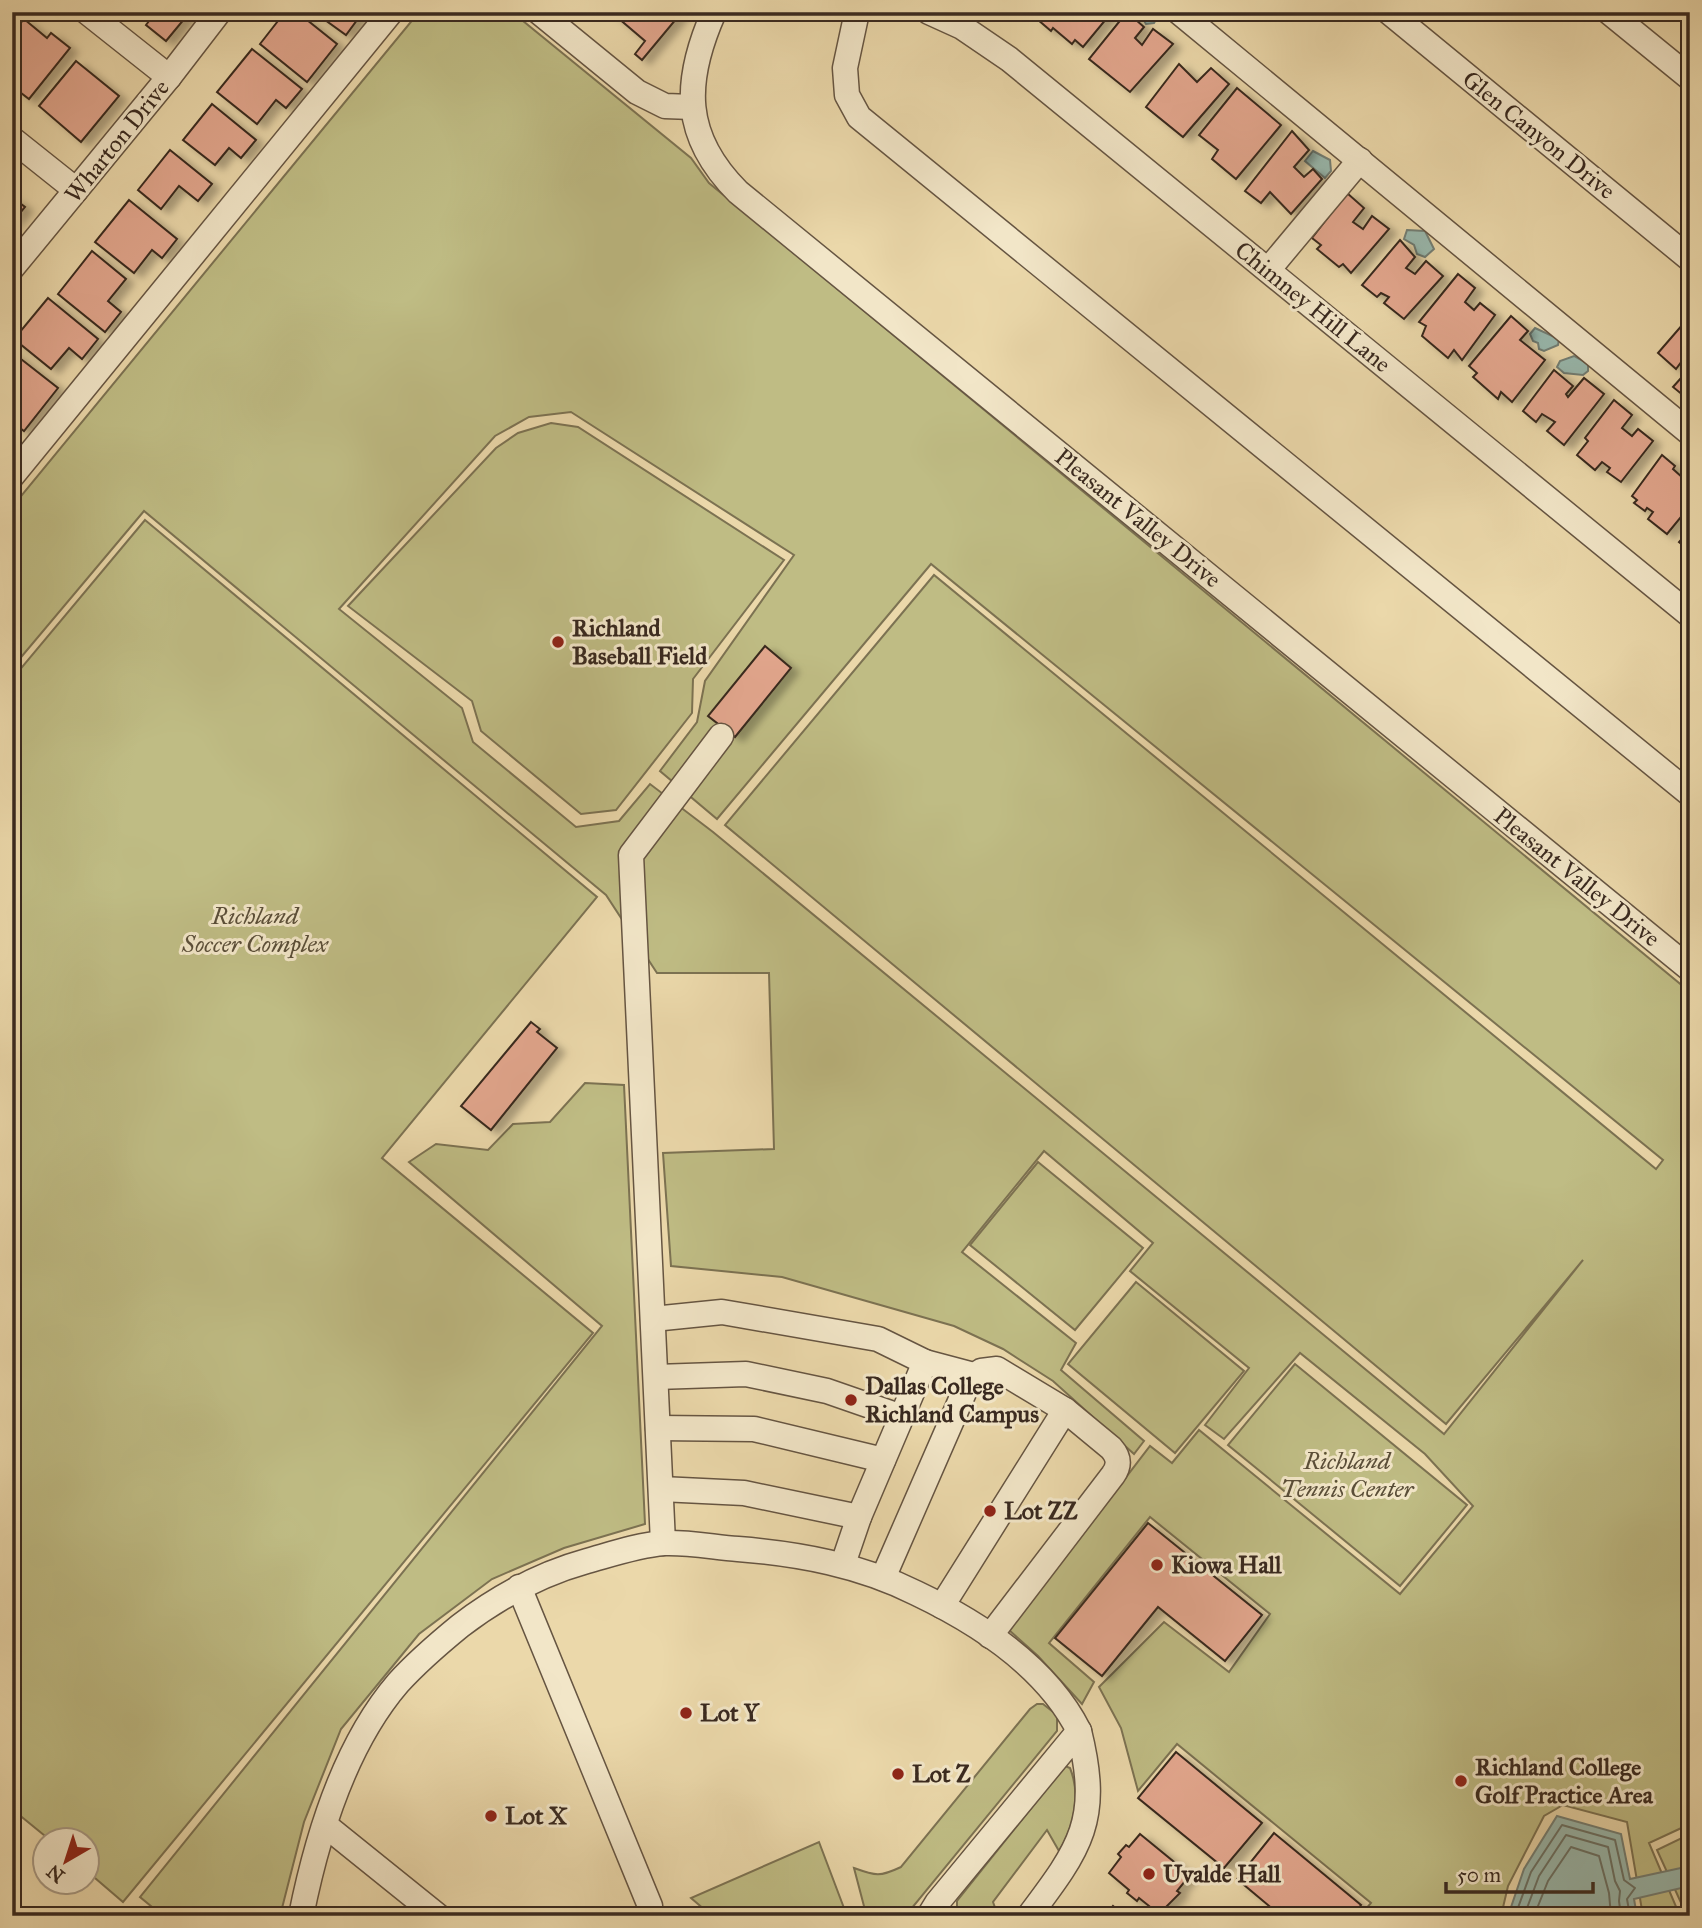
<svg xmlns="http://www.w3.org/2000/svg" width="1702" height="1928" font-family="'IM FELL Great Primer',serif">
<style>
.green{fill:#bfbc84;stroke:#7c7252;stroke-width:2;fill-rule:evenodd}
.water{fill:#99b9ae;stroke:#737f75;stroke-width:2}
.lines{fill:none;stroke-linecap:round;stroke-linejoin:round}
.shore{stroke:#697166;stroke-width:2}
.building{fill:#e2a68d;stroke:#39291f;stroke-width:2;filter:url(#shadow)}
.minor-casing{stroke:#665542;stroke-width:27}
.minor{stroke:#f2e6c8;stroke-width:24}
.poi-dot{fill:#8f2418;stroke:#f2e6c8;stroke-width:2.5}
.labels{text-anchor:middle;stroke-width:6;stroke-linejoin:round;paint-order:stroke}
.street-label{font-size:24px;fill:#39291f;stroke:#f2e6c8}
.poi-label{font-size:24px;font-weight:bold;fill:#39291f;stroke:#f2e6c8;text-anchor:start}
.park-label{font-size:24px;font-style:italic;fill:#5a4e38;stroke:#f2e6c8}
</style>
<defs>
<filter id="shadow"><feDropShadow dx="8" dy="4.5" stdDeviation="3.5" flood-color="#0004"/></filter>
</defs>
<rect width="100%" height="100%" fill="#ebd8aa"/>
<filter id="stains"><feTurbulence type="fractalNoise" baseFrequency=".00286" numOctaves="4"/><feColorMatrix values="0 0 0 0 .2 0 0 0 0 .09 0 0 0 0 .02 0 0 0 .5 -.17"/></filter>
<radialGradient id="worn" r=".72"><stop offset=".6" stop-color="#630" stop-opacity="0"/><stop offset="1" stop-color="#630" stop-opacity=".3"/></radialGradient>
<g class="green">
<path d="M419,12H512L691,158L709,183L1690,992V1824L1649,1843L1680,1916H1643L1627,1822L1563,1805L1544,1816L1508,1886L1501,1916H1360L1371,1903L1177,1744L1138,1791L1121,1728L1099,1687L1164,1622L1229,1672L1270,1614L1150,1517L1049,1643L1094,1682L1082,1704L1038,1656L1009,1630L1150,1446L1172,1463L1199,1430L1400,1594L1473,1506L1425,1454L1300,1353L1224,1439L1205,1425L1249,1368L1130,1271L1153,1243L1044,1151L962,1252L1076,1343L1061,1370L1144,1441L1134,1454L1053,1381L1003,1349L954,1326L782,1277L671,1266L663,1153L774,1149L769,973H657L606,895L144,511L12,668V507ZM571,412L794,555L705,681L697,722L660,771L717,819L931,564L1663,1160L1656,1169L934,575L725,825L1446,1424L1583,1260L1444,1434L713,832L650,784L619,821L576,827L473,742L462,708L339,609L495,436L529,417Z"/>
<polygon points="551,423 578,427 784,560 693,679 692,713 616,810 581,814 481,731 472,701 348,606 496,448 518,433"/>
<polygon points="145,520 597,897 382,1158 593,1333 123,1902 88,1872 88,1840 50,1840 12,1809 12,679"/>
<polygon points="585,1083 624,1085 645,1524 564,1548 492,1579 419,1634 341,1729 304,1822 280,1916 163,1916 140,1897 602,1326 409,1162 436,1144 488,1150 513,1124 550,1122"/>
<polygon points="1038,1162 1143,1248 1075,1330 970,1245"/>
<polygon points="1136,1282 1244,1371 1175,1453 1068,1364"/>
<polygon points="1295,1364 1467,1505 1400,1586 1228,1445"/>
<path d="M1037,1704H1043L1057,1715V1731L911,1909L908,1916H873L865,1910L854,1868C876,1876 880,1877 901,1867L1030,1709Z"/>
<path d="M1065,1766L1070,1768C1081,1795 1074,1827 1059,1851L1047,1830L993,1902L998,1916H957V1901Z"/>
<polygon points="1690,1834 1690,1916 1687,1916 1657,1850"/>
<polygon points="819,1842 847,1916 712,1916 691,1898"/>
</g>
<g class="water">
<polygon points="1132,12 1157,12 1159,14 1154,23 1146,24 1141,16"/>
<polygon points="1313,151 1330,160 1331,171 1325,178 1305,161"/>
<polygon points="1407,230 1425,231 1434,249 1425,257 1417,254 1414,245 1404,239"/>
<polygon points="1535,328 1559,339 1558,345 1544,351 1539,349 1538,343 1533,341 1530,334"/>
<polygon points="1574,356 1588,364 1588,371 1583,375 1564,373 1557,367 1560,361"/>
<polygon points="1557,1816 1621,1834 1630,1879 1690,1866 1690,1886 1634,1899 1637,1916 1508,1916 1524,1869"/>
</g>
<g class="lines">
<g class="shore">
<polyline points="1515,1916 1531,1872 1562,1825 1615,1840 1624,1880 1635,1888 1627,1899 1630,1916"/>
<polyline points="1524,1916 1539,1876 1566,1835 1608,1847 1615,1881 1620,1891 1619,1901 1621,1916"/>
<polyline points="1534,1916 1548,1881 1571,1847 1599,1856 1609,1893 1611,1916"/>
</g>
</g>
<g class="building">
<polygon points="156,12 190,12 166,41 146,25"/>
<polygon points="285,12 297,12 337,44 307,82 260,44"/>
<polygon points="314,12 354,12 360,16 346,35"/>
<polygon points="611,12 682,12 642,60 635,54 645,41"/>
<polygon points="1042,12 1112,12 1083,47 1075,40 1072,44 1053,28 1051,31 1037,19"/>
<polygon points="1127,12 1144,27 1135,38 1142,45 1153,29 1173,44 1130,92 1089,59"/>
<polygon points="24,19 47,38 51,33 70,48 29,99 12,86 12,34"/>
<polygon points="252,49 302,89 286,108 276,100 257,124 217,92"/>
<polygon points="76,61 119,96 81,142 39,106"/>
<polygon points="1179,64 1197,82 1211,68 1229,84 1183,137 1146,107"/>
<polygon points="1237,88 1281,125 1236,179 1212,159 1218,150 1199,135"/>
<polygon points="212,104 256,140 241,158 229,148 215,165 183,140"/>
<polygon points="1292,131 1309,150 1294,167 1304,177 1313,169 1322,179 1291,214 1270,192 1261,203 1245,191"/>
<polygon points="170,150 212,184 198,201 179,186 161,209 138,190"/>
<polygon points="1347,193 1364,208 1353,222 1363,229 1372,216 1389,229 1351,273 1343,264 1339,267 1317,249 1321,245 1312,238"/>
<polygon points="12,197 25,207 12,223"/>
<polygon points="129,200 177,239 162,258 152,250 134,273 95,242"/>
<polygon points="1400,240 1415,257 1406,268 1415,274 1426,261 1443,276 1404,319 1384,303 1389,297 1381,293 1377,297 1362,285"/>
<polygon points="92,251 126,279 108,301 121,312 105,332 58,294"/>
<polygon points="1458,274 1475,288 1465,302 1474,310 1480,303 1495,315 1462,360 1454,350 1448,358 1422,336 1426,326 1419,322"/>
<polygon points="48,298 98,339 82,359 69,348 51,369 14,339"/>
<polygon points="1511,316 1528,331 1520,340 1545,360 1512,402 1501,392 1498,399 1473,377 1477,373 1469,366"/>
<polygon points="1690,316 1690,401 1673,387 1690,368 1682,361 1676,369 1658,353"/>
<polygon points="12,352 58,388 24,431 12,422"/>
<polygon points="1554,370 1573,386 1566,394 1568,397 1584,378 1604,394 1564,445 1547,431 1555,422 1542,414 1536,422 1523,411"/>
<polygon points="1614,400 1632,415 1622,428 1632,436 1638,429 1653,441 1621,482 1607,472 1610,468 1602,462 1595,470 1577,455 1588,441 1585,438"/>
<polygon points="1662,455 1675,466 1673,469 1683,478 1690,469 1690,506 1667,534 1648,519 1653,512 1647,508 1645,511 1634,503 1637,500 1632,496"/>
<polygon points="1690,529 1690,551 1679,542"/>
<polygon points="765,646 791,668 735,737 708,716"/>
<polygon points="531,1022 540,1029 537,1032 557,1048 491,1130 461,1106"/>
<polygon points="1148,1523 1262,1615 1225,1661 1158,1607 1102,1676 1055,1638"/>
<polygon points="1176,1752 1262,1823 1224,1868 1138,1798"/>
<polygon points="1274,1833 1361,1905 1353,1916 1281,1916 1237,1879"/>
<polygon points="1140,1834 1190,1875 1177,1891 1180,1893 1159,1914 1139,1898 1137,1901 1127,1893 1129,1890 1109,1873 1121,1857 1118,1854 1126,1845 1129,1847"/>
<polygon points="1113,1906 1125,1916 1105,1916"/>
</g>
<g class="lines">
<defs>
<g id="minor">
<polyline points="87,12 169,77"/>
<polyline points="539,12 637,92 665,106 692,107"/>
<path d="M714,12C683,82 682,136 738,192L1690,969"/>
<polyline points="857,12 845,68 847,95 859,117 1690,794"/>
<polyline points="929,12 962,27 1009,59 1690,615"/>
<polyline points="1179,12 1690,433"/>
<polyline points="1389,12 1690,259"/>
<polyline points="1609,12 1690,78"/>
<polyline points="12,139 76,190"/>
<polyline points="12,268 169,77 219,12"/>
<polyline points="1268,270 1360,160"/>
<polyline points="12,476 391,12"/>
<polyline points="653,1319 722,1312 878,1339 925,1362 859,1517"/>
<polyline points="925,1362 974,1375"/>
<polyline points="656,1377 746,1374 827,1391 902,1417"/>
<polyline points="658,1428 754,1429 883,1460"/>
<polyline points="661,1489 744,1493 859,1517 843,1564"/>
<polyline points="663,1543 631,855 721,736"/>
<path d="M883,1578L969,1381L981,1371L997,1369L1065,1410L1111,1448C1119,1457 1120,1465 1113,1475L990,1636"/>
<polyline points="519,1587 650,1906 651,1916"/>
<polyline points="942,1606 1065,1410"/>
<polyline points="325,1825 438,1916"/>
<path d="M301,1916C317,1836 344,1746 398,1683C417,1662 438,1644 460,1626C498,1597 540,1574 587,1561C612,1554 638,1545 664,1543C688,1542 713,1547 738,1549C800,1554 860,1565 916,1593C979,1623 1047,1667 1079,1731"/>
<path d="M929,1916L937,1903L1079,1731C1101,1820 1081,1847 1029,1916"/>
</g>
</defs>
<use href="#minor" class="minor-casing"/>
<use href="#minor" class="minor"/>
</g>
<g class="poi-dot">
<circle cx="558" cy="642" r="7"/>
<circle cx="851" cy="1400" r="7"/>
<circle cx="990" cy="1511" r="7"/>
<circle cx="1157" cy="1565" r="7"/>
<circle cx="686" cy="1713" r="7"/>
<circle cx="898" cy="1774" r="7"/>
<circle cx="1461" cy="1781" r="7"/>
<circle cx="491" cy="1816" r="7"/>
<circle cx="1149" cy="1874" r="7"/>
</g>
<g class="labels">
<g class="street-label">
<text transform="translate(1539 135) rotate(39)" y="8">Glen Canyon Drive</text>
<text transform="translate(117 141) rotate(-51)" y="8">Wharton Drive</text>
<text transform="translate(1313 307) rotate(39)" y="8">Chimney Hill Lane</text>
<text transform="translate(1138 518) rotate(39)" y="8">Pleasant Valley Drive</text>
<text transform="translate(1577 877) rotate(39)" y="8">Pleasant Valley Drive</text>
</g>
<g class="poi-label">
<text x="572" y="636">Richland<tspan x="572" dy="28">Baseball Field</tspan></text>
<text x="865" y="1394">Dallas College<tspan x="865" dy="28">Richland Campus</tspan></text>
<text x="1004" y="1519">Lot ZZ</text>
<text x="1171" y="1573">Kiowa Hall</text>
<text x="700" y="1721">Lot Y</text>
<text x="1475" y="1775">Richland College<tspan x="1475" dy="28">Golf Practice Area</tspan></text>
<text x="912" y="1782">Lot Z</text>
<text x="505" y="1824">Lot X</text>
<text x="1163" y="1882">Uvalde Hall</text>
</g>
<g class="park-label">
<text x="255" y="924">Richland<tspan x="255" dy="28">Soccer Complex</tspan></text>
<text x="1347" y="1469">Richland<tspan x="1347" dy="28">Tennis Center</tspan></text>
</g>
</g>
<rect width="1702" height="1928" fill="none" stroke="#ebd8aa" stroke-width="42"/>
<rect x="14" y="14" width="1674" height="1900" fill="none" stroke="#39291f" stroke-width="3.5"/>
<rect x="21" y="21" width="1660" height="1886" fill="none" stroke="#39291f" stroke-width="2"/>
<g transform="translate(66 1861) rotate(219)"><circle r="33" fill="#f2e6c8" stroke="#a89a84" stroke-width="2"/>
<path d="M0-5L12 26L0 18L-12 26Z" fill="#8f2418"/>
<text y="-10" font-size="19" font-weight="bold" text-anchor="middle" fill="#39291f">N</text>
</g>
<path d="M1446 1882v10h147v-10" fill="none" stroke="#39291f" stroke-width="3.5"/>
<text x="1457" y="1882" font-size="21" fill="#39291f" stroke="#f2e6c8" stroke-width="5" paint-order="stroke">50 m</text>
<rect width="100%" height="100%" filter="url(#stains)"/>
<rect width="100%" height="100%" fill="url(#worn)"/>
</svg>
